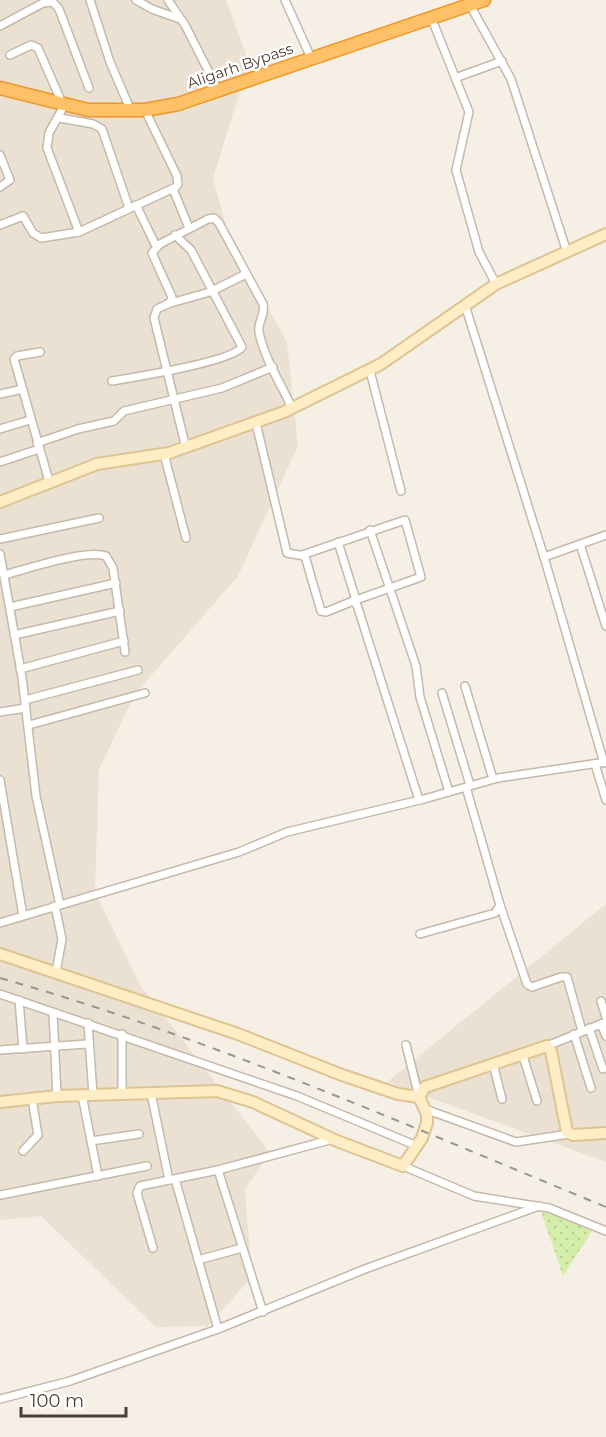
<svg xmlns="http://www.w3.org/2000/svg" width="606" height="1437" font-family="Montserrat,sans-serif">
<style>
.residential{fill:#eae1d3}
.grass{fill:url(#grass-dots)}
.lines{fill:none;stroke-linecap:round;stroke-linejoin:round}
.street-casing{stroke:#c5b9aa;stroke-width:10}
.secondary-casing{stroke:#dec492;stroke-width:14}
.highway-casing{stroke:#f09625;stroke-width:15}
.street{stroke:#fff;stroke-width:7}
.secondary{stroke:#ffedc6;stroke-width:10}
.highway{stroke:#ffc167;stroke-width:12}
.rail{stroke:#969696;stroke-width:2;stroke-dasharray:8 8;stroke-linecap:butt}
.labels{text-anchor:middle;stroke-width:5;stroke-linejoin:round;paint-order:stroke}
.street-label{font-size:15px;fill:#493f34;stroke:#fff}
</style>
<defs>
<pattern id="grass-dots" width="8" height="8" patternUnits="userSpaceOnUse" patternTransform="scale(1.5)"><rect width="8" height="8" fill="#d4eeaa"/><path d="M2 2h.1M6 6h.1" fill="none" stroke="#b8cd93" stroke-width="1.8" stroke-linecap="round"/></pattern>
</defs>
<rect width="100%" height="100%" fill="#f5efe6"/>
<g class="residential">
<polygon points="0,0 226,0 249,62 213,178 230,241 287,342 298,446 238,576 135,694 99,769 95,892 140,985 270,1153 245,1189 252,1277 208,1326 156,1327 41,1216 0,1220"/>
<polygon points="606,904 606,1162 387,1082"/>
</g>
<polygon class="grass" points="541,1211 549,1212 592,1231 563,1276"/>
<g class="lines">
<defs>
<g id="street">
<polyline points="90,0 110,62 131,111"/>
<polyline points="136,0 152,9 180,19"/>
<polyline points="168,0 185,25 218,90"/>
<polyline points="285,0 311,58"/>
<polyline points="470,5 511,79 567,252"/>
<polyline points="431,17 469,112 456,170 479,252 496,284"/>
<polyline points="0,26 43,3 53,2 59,9 89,88"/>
<polyline points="10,55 31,45 38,48 62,103"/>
<polyline points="455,78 502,61"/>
<polyline points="65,104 49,133 47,148 79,232"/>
<polyline points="60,118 93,124 102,129 129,208"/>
<polyline points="0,155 10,180 0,187"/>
<polyline points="173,189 189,228"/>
<polyline points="136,205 156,246"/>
<polyline points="0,225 23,216 33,233 41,238 79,232 176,187 178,184 177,176 145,110"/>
<polyline points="167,304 210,292 246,274"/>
<polyline points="465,305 544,557 604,763"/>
<polyline points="40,352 17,356 14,359 49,481"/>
<polyline points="370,371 401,491"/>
<path d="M112,381C136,377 231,362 242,347L191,250L175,235"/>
<polyline points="0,394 23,389"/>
<polyline points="256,423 287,553 305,556 321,611 326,612 353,601 357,605 419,800"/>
<polyline points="0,429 30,420"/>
<polyline points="37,443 78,429 114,421 124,411 222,388 273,367"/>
<path d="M186,448L154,318L157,309L170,303L172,297L152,253L160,244L208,219L214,218L219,223L263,304C266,315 257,322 259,332C264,358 281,384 292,408"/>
<polyline points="164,454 186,538"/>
<polyline points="0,462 39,449"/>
<polyline points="370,530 416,666 420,697 449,792"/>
<polyline points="0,539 99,518"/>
<polyline points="338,542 356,600"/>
<polyline points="580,544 606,626"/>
<polyline points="0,554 22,677 36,796 60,905"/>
<polyline points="302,555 405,520 421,577 353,601"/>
<polyline points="544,557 606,535"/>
<path d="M4,575C27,569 85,549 106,556L113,568L125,652"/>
<polyline points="10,607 116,583"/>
<polyline points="14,635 120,611"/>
<polyline points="20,669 124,641"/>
<polyline points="465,686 493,779"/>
<polyline points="442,693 470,785"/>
<polyline points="25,700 138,670"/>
<polyline points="0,712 26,708"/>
<polyline points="29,725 145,693"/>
<polyline points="595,764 606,800"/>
<polyline points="0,780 23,916"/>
<polyline points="500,905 527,984 532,987 561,977 567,977 582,1031"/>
<polyline points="55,906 62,939 56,972"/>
<polyline points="0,923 239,852 287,832 424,799 498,778 606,762"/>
<polyline points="420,934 495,913 500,905 466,787"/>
<polyline points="0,994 297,1096 417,1146"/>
<polyline points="19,1000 23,1049"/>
<polyline points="601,1001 606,1017"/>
<polyline points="53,1013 57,1096"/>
<polyline points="88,1023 93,1095"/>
<polyline points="601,1024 606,1036"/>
<polyline points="589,1028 603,1069"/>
<polyline points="574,1034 591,1088"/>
<polyline points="406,1045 419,1097"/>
<polyline points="547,1046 606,1022"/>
<polyline points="0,1050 87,1044"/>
<polyline points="522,1053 537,1101"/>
<polyline points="493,1064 502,1099"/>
<polyline points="151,1093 169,1180"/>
<polyline points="122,1094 122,1034"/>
<polyline points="82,1095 98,1176"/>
<polyline points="425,1109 516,1142 569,1134"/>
<polyline points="91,1141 139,1134"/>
<polyline points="23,1151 38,1135 32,1099"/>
<polyline points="403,1166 474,1196 549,1208 606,1231"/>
<polyline points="218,1170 263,1312"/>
<polyline points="175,1179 218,1329"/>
<polyline points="0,1195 147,1166"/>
<polyline points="153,1248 137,1193 140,1186 218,1170 333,1139"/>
<polyline points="198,1260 242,1248"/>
<polyline points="0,1399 70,1381 218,1329 365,1269 539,1206"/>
</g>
<g id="secondary">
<polyline points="0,502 97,464 169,453 284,412 381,364 496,284 606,234"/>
<polyline points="0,954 238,1034 342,1075 398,1094 419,1097"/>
<polyline points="0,1102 57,1096 217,1091 253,1102 337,1141 403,1166 422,1138 427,1123 427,1114 419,1097 425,1087 547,1046 551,1051 567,1132 573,1135 606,1133"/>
</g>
<polyline id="highway" points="0,88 88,110 145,110 178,104 484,0"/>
</defs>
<use href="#street" class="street-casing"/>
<use href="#secondary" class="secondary-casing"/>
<use href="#highway" class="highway-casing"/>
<use href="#street" class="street"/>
<use href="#secondary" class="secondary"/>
<use href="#highway" class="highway"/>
<path class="rail" d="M0,978C208,1037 406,1125 606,1207"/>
</g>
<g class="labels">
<g class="street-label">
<text transform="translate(240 66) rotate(-19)" y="5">Aligarh Bypass</text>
</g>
</g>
<path d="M21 1407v9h105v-9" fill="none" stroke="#493f34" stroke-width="3"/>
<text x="30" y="1407" font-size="18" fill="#493f34" stroke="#ffffff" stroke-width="4.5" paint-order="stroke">100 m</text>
</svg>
